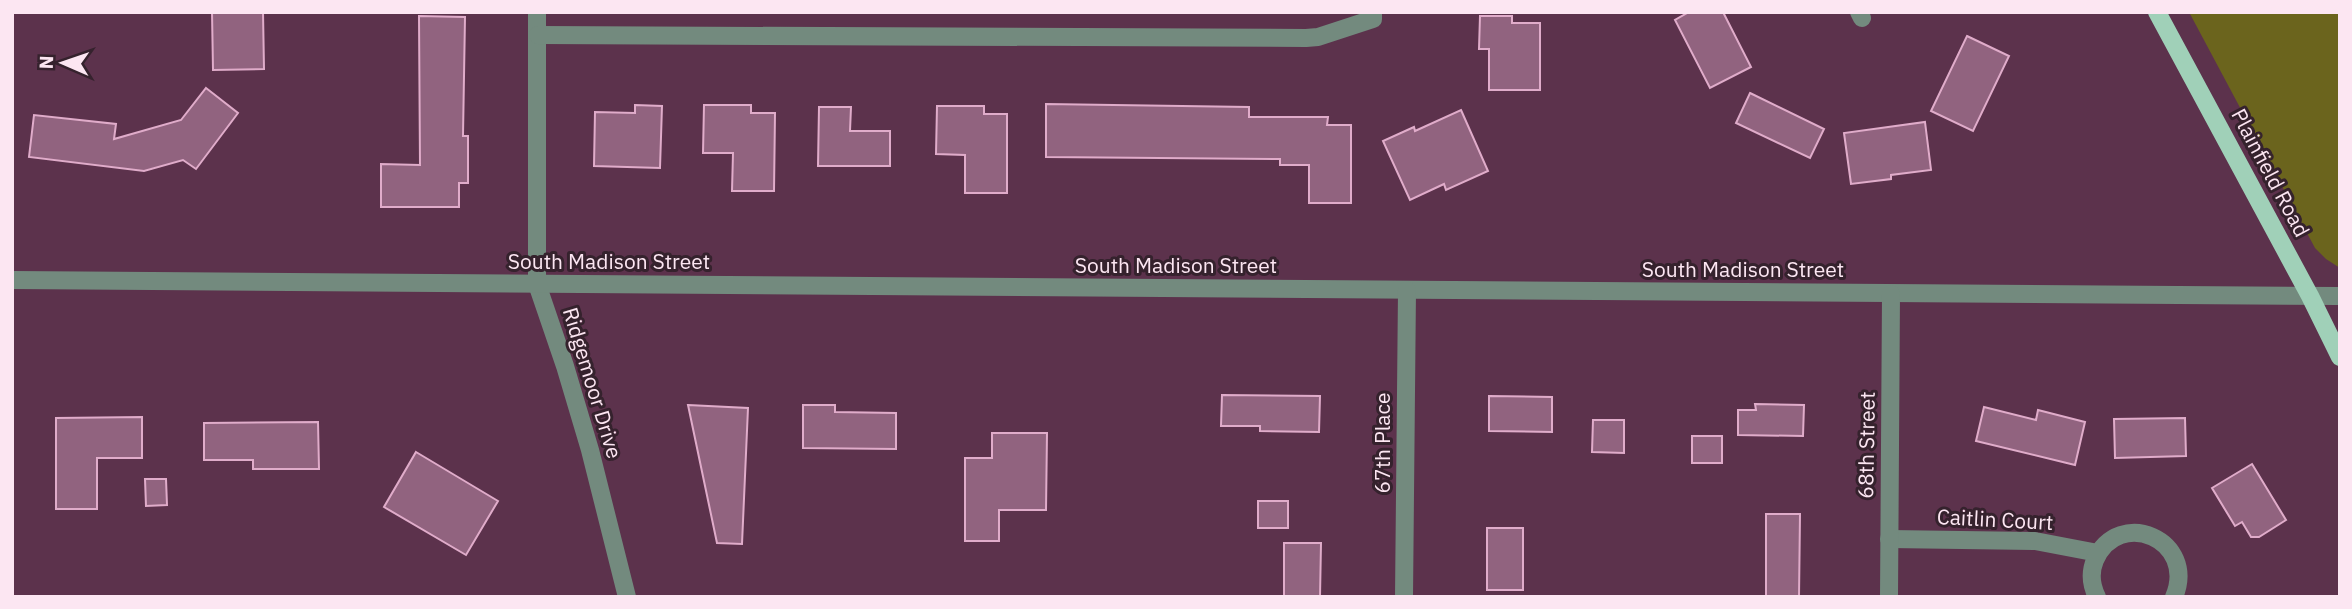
<svg xmlns="http://www.w3.org/2000/svg" width="2352" height="609" font-family="'IBM Plex Sans',sans-serif">
<style>
.green{fill:#6b641d}
.building{fill:#91637f;stroke:#e0acca;stroke-width:2}
.lines{fill:none;stroke-linecap:round;stroke-linejoin:round}
.minor{stroke:#738a7e;stroke-width:18}
.major{stroke:#a0d0b8;stroke-width:18}
.labels{text-anchor:middle;stroke-width:6;stroke-linejoin:round;paint-order:stroke}
.street-label{font-size:21px;fill:#fce6f2;stroke:#35222d}
</style>
<rect width="100%" height="100%" fill="#5c324c"/>
<polygon class="green" points="2189,12 2340,12 2340,268 2326,259 2315,248"/>
<g class="building">
<polygon points="212,12 263,12 264,69 213,70"/>
<polygon points="1689,12 1723,12 1751,67 1710,88 1675,20"/>
<polygon points="419,16 465,17 463,136 468,136 468,183 459,183 459,207 381,207 381,164 420,165"/>
<polygon points="1480,16 1512,16 1512,23 1540,23 1540,90 1489,90 1489,49 1479,49"/>
<polygon points="1967,36 2009,56 1973,131 1931,111"/>
<polygon points="206,88 238,113 196,169 183,160 144,171 29,157 34,115 116,124 114,139 181,120"/>
<polygon points="1750,93 1824,129 1810,158 1736,123"/>
<polygon points="1046,104 1249,107 1249,117 1328,117 1327,125 1351,125 1351,203 1309,203 1309,165 1280,165 1280,159 1046,157"/>
<polygon points="635,105 662,106 660,168 594,166 595,112 635,113"/>
<polygon points="704,105 751,105 751,113 775,113 774,191 732,191 733,153 703,153"/>
<polygon points="937,106 984,106 984,114 1007,114 1007,193 965,193 965,155 936,154"/>
<polygon points="819,107 851,107 850,131 890,131 890,166 818,166"/>
<polygon points="1461,110 1488,171 1446,190 1444,184 1410,200 1383,141 1414,127 1415,131"/>
<polygon points="1925,122 1931,170 1891,175 1891,179 1851,184 1844,133"/>
<polygon points="1222,395 1320,396 1319,432 1260,431 1260,426 1221,426"/>
<polygon points="1489,396 1552,397 1552,432 1489,431"/>
<polygon points="1755,404 1804,405 1803,436 1738,435 1738,410 1756,410"/>
<polygon points="688,405 748,408 742,544 717,543"/>
<polygon points="803,405 835,405 835,412 896,413 896,449 803,448"/>
<polygon points="1984,407 2036,420 2038,410 2085,422 2075,465 1976,441"/>
<polygon points="142,417 142,458 97,458 97,509 56,509 56,418"/>
<polygon points="2185,418 2186,456 2115,458 2114,419"/>
<polygon points="1593,420 1624,420 1624,453 1592,452"/>
<polygon points="318,422 319,469 253,469 253,460 204,460 204,423"/>
<polygon points="992,433 1047,433 1046,510 999,510 999,541 965,541 965,458 992,458"/>
<rect x="1692" y="436" width="30" height="27"/>
<polygon points="416,452 498,501 466,555 384,507"/>
<polygon points="2252,464 2286,520 2259,537 2251,537 2242,522 2235,526 2212,488"/>
<polygon points="145,479 166,479 167,505 146,506"/>
<rect x="1258" y="501" width="30" height="27"/>
<polygon points="1766,514 1800,514 1799,597 1766,597"/>
<rect x="1487" y="528" width="36" height="62"/>
<polygon points="1284,543 1321,543 1320,597 1284,597"/>
</g>
<g class="lines">
<g class="minor">
<polyline points="537,12 537,284 565,366 590,450 627,597"/>
<polyline points="1859,12 1862,18"/>
<polyline points="538,35 1306,38 1318,37 1373,19 1373,12"/>
<polyline points="12,280 2340,296"/>
<polyline points="1889,539 2035,541 2098,553"/>
<polyline points="1404,597 1407,290"/>
<polyline points="1889,597 1891,294"/>
<path d="M2097,597C2091,585 2090,572 2095,560C2119,506 2198,540 2174,597"/>
</g>
<polyline class="major" points="2157,12 2310,296 2340,357"/>
</g>
<g class="labels">
<g class="street-label">
<text transform="translate(2270 173) rotate(62)" y="7">Plainfield Road</text>
<text x="609" y="269">South Madison Street</text>
<text x="1176" y="273">South Madison Street</text>
<text x="1743" y="277">South Madison Street</text>
<text transform="translate(592 383) rotate(73)" y="7">Ridgemoor Drive</text>
<text transform="translate(1383 443) rotate(-90)" y="7">67th Place</text>
<text transform="translate(1867 445) rotate(-89)" y="7">68th Street</text>
<text transform="translate(1995 520) rotate(3)" y="7">Caitlin Court</text>
</g>
</g>
<rect width="2352" height="609" fill="none" stroke="#fce6f2" stroke-width="28"/>
<g transform="translate(63 63) rotate(272)" stroke="#35222d" stroke-width="5" paint-order="stroke">
<path d="M0-5L12 26L0 18L-12 26Z" fill="#fce6f2"/>
<text y="-10" font-size="19" font-weight="bold" text-anchor="middle" fill="#fce6f2">N</text>
</g>
</svg>
